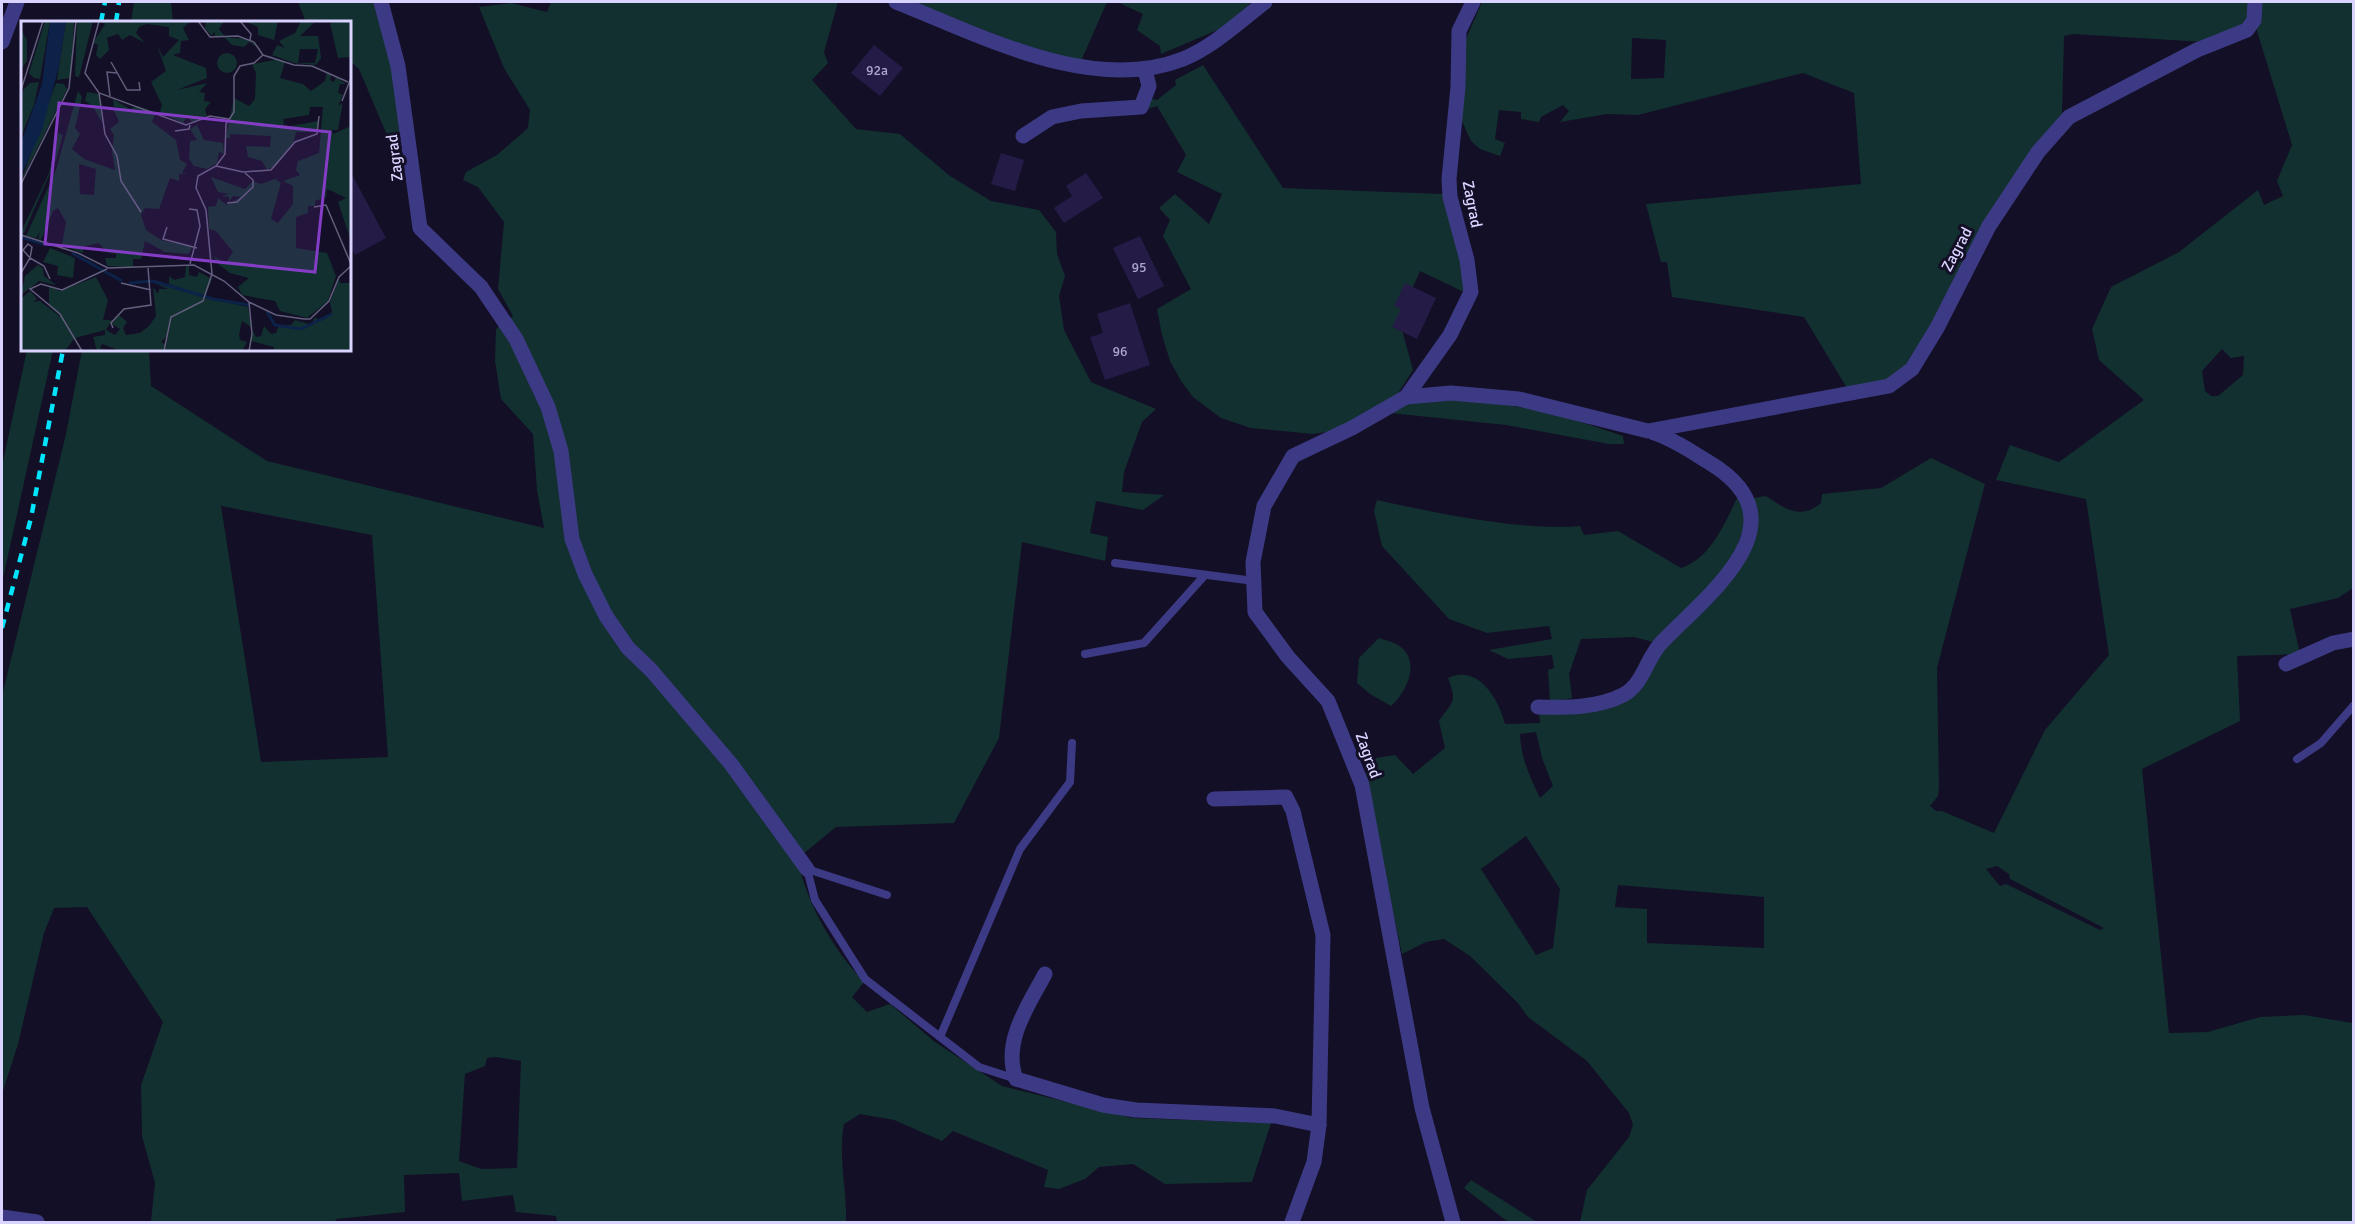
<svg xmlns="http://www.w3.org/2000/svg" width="2355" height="1224" font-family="Signika,sans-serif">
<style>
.green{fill:#12302f;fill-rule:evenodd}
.building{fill:#241b47}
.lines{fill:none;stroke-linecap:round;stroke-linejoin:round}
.service{stroke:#3d3a85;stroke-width:8}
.minor{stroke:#3d3a85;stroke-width:15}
.rail{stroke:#00e5ff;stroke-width:4.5;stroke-dasharray:9 8;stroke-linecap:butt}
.labels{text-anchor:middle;stroke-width:6;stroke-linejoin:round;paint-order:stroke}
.number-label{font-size:14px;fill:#aca6d1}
.street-label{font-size:16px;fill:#d9d4ff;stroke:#130f26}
.inset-river{fill:none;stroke:#0c2248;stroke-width:3}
.inset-road{fill:none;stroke:#625e7d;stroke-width:1.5}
.view{fill:#843dc5;fill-opacity:0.15;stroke:#843dc5;stroke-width:3}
.inset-edge{fill:none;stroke:#d9d4ff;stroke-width:3}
</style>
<rect width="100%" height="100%" fill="#130f26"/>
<g class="green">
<polygon points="134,2 171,2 173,22 131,22"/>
<polygon points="298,2 377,2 394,63 402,131 387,135 359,69 350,61 350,22 306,22"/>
<path d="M551,2H838L824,52L828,63L812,80L856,129L900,134L950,176L991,201L1039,210L1056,232L1057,254L1065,276L1059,296L1064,330L1091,382L1156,409L1142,422L1124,472L1122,492L1164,495L1143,510L1096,501L1090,533L1108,537L1105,561L1022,542L999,738L954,823L836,827L797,859C808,905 832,948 864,982L852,997L867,1012L890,1004L935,1042L1002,1086L1132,1118L1271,1123L1252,1182L1165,1184L1133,1164L1099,1167L1085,1179L1059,1189L1044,1187L1048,1170L953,1131L942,1141L894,1120L860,1114L844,1124C838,1156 847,1190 846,1222H557L556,1216L516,1212L513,1195L462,1201L459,1173L404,1175L405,1212L336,1219L335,1222H158L151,1221L155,1183L142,1136L141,1085L163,1022L87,907L54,908L44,933L18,1044L2,1094V696L66,434L82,350H149L151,386L267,461L544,528L537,490L533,434L501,399L495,361L496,329L513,316L498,289L504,222L478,187L463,180L466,172L497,155L528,128L530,110L504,68L479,7L511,3L547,12ZM221,506L372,535L388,757L261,762ZM496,1057L521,1061L517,1168L481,1169L459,1161L465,1074L485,1066L487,1058Z"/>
<polygon points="910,2 1107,2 1081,61 1020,44"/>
<polygon points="1117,2 1252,2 1222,28 1161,54 1160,46 1137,30 1143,14"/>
<path d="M1482,2H2251L2250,18L2243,28L2204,42L2073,34L2064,36L2062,115L1922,345C1897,382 1889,380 1847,388L1804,317L1672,297L1667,262H1661L1646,204L1861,184L1854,93L1803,73L1638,115L1607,114L1560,122L1569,111L1563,105L1541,117L1539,122L1521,119V112L1499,110L1495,139L1505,143L1500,156L1480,149L1471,141L1461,119L1462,48ZM1632,38L1666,40L1664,78L1631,79Z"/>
<path d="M2259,2H2353V588L2338,598L2290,609L2300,654L2237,656L2240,721L2142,769L2169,1033L2208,1032L2260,1017L2304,1015L2353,1023V1222H1580L1587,1190L1629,1137L1633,1125L1629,1113L1587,1061L1528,1017L1518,1003L1470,956L1444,939L1426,942L1402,954L1364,775L1376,758L1395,755L1413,774L1445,748L1439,721C1452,701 1458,704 1448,678C1479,664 1499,700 1505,724L1540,723L1539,712L1618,702L1660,648L1751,544L1758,524L1753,498L1766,496C1785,509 1801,520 1821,503L1822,494L1881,488L1931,458L1985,484L1937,668L1939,787L1938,796L1930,806L1936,811H1942L1994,833L2045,730L2109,655L2086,499L1996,480L2010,445L2059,462L2144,400L2099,360L2092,329L2111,287L2179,252L2258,190L2264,205L2283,196L2277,181L2292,145L2257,31ZM2222,349L2231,358L2244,356L2243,375L2218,396H2211L2205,391L2202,371ZM1536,732L1542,758L1553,786L1540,798C1530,777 1521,759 1520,734ZM1526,836L1560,889L1553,948L1536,955L1481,869ZM1997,866L2009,874L2010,879L2104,928L2100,930L2006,884L2000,886L1986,869ZM1618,885L1764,897V948L1647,943V909L1615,907Z"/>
<polygon points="1203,65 1283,188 1443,194 1467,276 1464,292 1420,271 1399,319 1413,370 1395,398 1334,431 1313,434 1251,428 1221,418 1193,397 1181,381 1170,361 1162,335 1157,309 1191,289 1163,236 1170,220 1159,208 1175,194 1209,224 1222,194 1177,172 1186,155 1157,106 1148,109 1151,99 1157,100 1176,85 1175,80"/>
<polygon points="27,350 53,350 2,583 2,466"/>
<polygon points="1449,397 1548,411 1623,436 1624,444 1609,444 1506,425 1390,413 1416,400"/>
<path d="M1740,492L1749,513L1730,565L1653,642L1634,637L1581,639L1569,674L1572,698L1550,702L1548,670L1554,668L1552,655L1508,659L1489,650L1552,639L1549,626L1487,633L1449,619L1382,546L1374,511L1377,500C1437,513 1520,531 1580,526L1584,535L1618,531L1681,568C1712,558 1726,520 1740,492Z"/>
<path d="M1379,638C1385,640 1393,642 1398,645C1422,660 1407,692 1391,706L1370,694L1357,683L1359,658Z"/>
<polygon points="1471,1180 1537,1222 1508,1222 1464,1188"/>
</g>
<g class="building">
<polygon points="874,45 903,68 880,96 851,73"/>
<polygon points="1001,153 1024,160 1015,191 991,184"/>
<polygon points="350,171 386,238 355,255 350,245"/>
<polygon points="1086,173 1103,198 1064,223 1054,208 1072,196 1066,186"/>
<polygon points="1140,236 1164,286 1138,299 1113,248"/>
<polygon points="1405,283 1436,298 1417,339 1392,327 1401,309 1394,306"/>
<polygon points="1130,303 1150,365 1105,380 1090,337 1103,333 1097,314"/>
</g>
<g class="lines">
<g class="service">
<polyline points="1115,563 1254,581"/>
<polyline points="1085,654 1144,643 1205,575"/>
<polyline points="2297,759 2321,743 2354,705"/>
<polyline points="807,869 815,900 865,979 979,1067 1016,1079"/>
<polyline points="807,869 887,895"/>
<polyline points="940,1037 1020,849 1070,782 1072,743"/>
</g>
<g class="minor">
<polyline points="381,2 398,66 420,228 481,287 516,339 548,407 561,451 572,539 585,574 606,616 628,648 651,670 731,764 807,869"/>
<path d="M896,2C980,35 1092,95 1183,59C1214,46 1239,22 1265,2"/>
<polyline points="2,42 17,2"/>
<polyline points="1023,136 1052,117 1081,111 1141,107 1149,86 1145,70"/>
<polyline points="1406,397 1451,393 1519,399 1648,431 1889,386 1912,369 1937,328 1989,226 2038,152 2069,117 2197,50 2247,30 2254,20 2255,2"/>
<polyline points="2286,664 2333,643 2354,639"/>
<path d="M1538,707C1565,708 1598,708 1623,695C1645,683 1646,657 1663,641C1712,591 1805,521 1710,463C1692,452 1675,440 1654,433"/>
<polyline points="1214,799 1286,797 1293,811 1323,935 1319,1125 1314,1162 1292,1222"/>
<path d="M1045,974C1028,1006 1002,1042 1016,1079L1103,1105L1136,1110L1275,1116L1319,1125"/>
<polyline points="2,1217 37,1222"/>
<polyline points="1453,1222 1422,1108 1362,785 1328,701 1288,657 1255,612 1253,562 1264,506 1293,456 1352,428 1406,397 1450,335 1471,292 1467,260 1450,197 1449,179 1458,87 1459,31 1473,2"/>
</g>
<g class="rail">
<polyline points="101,22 105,2"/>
<polyline points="116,22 119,2"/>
<polyline points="2,628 31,518 63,350"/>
</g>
</g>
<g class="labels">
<g class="number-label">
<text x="877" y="75">92a</text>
<text x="1139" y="272">95</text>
<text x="1120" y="356">96</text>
</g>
<g class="street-label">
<text transform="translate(394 158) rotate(-97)" y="6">Zagrad</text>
<text transform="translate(1473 204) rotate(79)" y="6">Zagrad</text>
<text transform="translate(1956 249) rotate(-62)" y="6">Zagrad</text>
<text transform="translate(1369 755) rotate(70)" y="6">Zagrad</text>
</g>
</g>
<g transform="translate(21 21)">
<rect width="330" height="330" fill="#130f26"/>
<path d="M24,0H29L19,58L13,57L8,52ZM45,0H53L51,39L49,57L36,59ZM56,0H72L58,56L54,55ZM78,0H170L162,7L168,19L160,20L159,32L152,34L185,47L186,57L156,69L186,62L178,71L184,72L183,80L190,81L184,88L186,95L171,101L166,95L162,102L139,91L141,84L130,61L145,50L136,24L142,36L158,19L148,15V6L125,3L118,6L115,12L124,22L109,14L101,19L97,13L86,17L88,29L79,38L75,34L77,24L72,22L84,3ZM185,0H203L198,8L204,16L225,18L237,25L240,29L228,21L223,26L211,24L203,16L194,15L193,10L191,15L184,7ZM223,0H257L253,19L237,14V6ZM280,0L293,2L279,15H297L300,37L295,44L273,42L251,34L256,24L264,27L258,20L274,12ZM279,28H297L294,42H277ZM330,0V36L317,37L309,2ZM0,8L6,19V40L0,48ZM196 42a10 10 0 1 1 20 0a10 10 0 1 1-20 0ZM247,34L264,41L259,57L282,63L290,70L304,60L306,51L310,54L309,59L313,61L315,56L325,63H319L318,67L317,72L322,74L317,85L321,82V86L317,109H311L312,113L330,105V220L317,181L325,177L313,171L306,168L305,176L294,180V185H287V192L275,196V227L306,232L315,255L307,280L286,297L259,290L254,280L221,274L217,266L228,257L209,252L196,242L193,235L204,243L212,231L195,210L188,208L187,186L195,185L197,177L206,184L220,176L212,175L208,181V176L201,175L208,173L197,171L190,156L224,168L232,160L240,163L254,158L260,162L250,198L257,202L272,183V165L262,160L279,154L275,149L277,140L298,132L302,86H289L288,94L262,98L263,104L269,105L298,100L296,111H275L273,120L255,145L246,149L241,140L227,136L225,125L249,126L250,115L209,113V118L205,116L213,77L228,85L234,78L235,52L231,43L254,39ZM18,61L13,84L0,116L2,69L9,62ZM35,62L43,63L46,68L0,160ZM57,70L61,76L54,107L59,113L51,128L63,138L94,149L91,130L93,114L89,108L98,101L93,89L102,87L93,86L92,78L109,88L116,85L135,91L131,101L155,119L159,139L166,143L161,152L166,153H158V160L149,157L138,188L124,187L120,194L125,209L140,219L171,226L168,233L144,231L124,220L120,238H112V246L86,245L84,237H95V233L88,232L77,222L62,226V232L41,224L45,201L37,187L32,190L20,219L17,218L19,211L15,217L5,215L35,149ZM58,143L75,148L73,174L59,173ZM66,71L78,73L81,102L72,85L64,80ZM176,104L183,119L202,122L203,133L198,131L196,142L186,148L173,145L168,138L169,120L176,119L169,108ZM37,112L42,114L35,139L2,214L0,211L28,152ZM29,227L54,237L52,257L36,254L37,245L22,241ZM17,244L22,247L23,255L35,264L18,260L0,274L4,255ZM165,245H168V254L176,256L178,251L191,258L184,275L148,263V255L153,259L164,256ZM75,256L87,279L82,299H91L85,309L94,314L99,308L91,303L98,294L106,301L102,307L105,314L119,312L128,305L135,295L132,266L137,273L138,268H147L131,261L184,276L183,280L185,277L227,286L230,306L221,300L218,314L219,319L226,321L221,330H144L151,295L176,283L150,295L146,315L140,321L144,323L142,330H100L81,323L79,327L89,330H76L72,316L84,314V309L54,317L43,298L28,285V265L39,270ZM330,257V330H252L253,326L230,320L232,310L235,316L240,315L243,305L250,313L255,312L258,304H270L274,299L291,304L294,296L298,299L311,291L309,281L318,258L319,262H329ZM9,270L16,278L12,281L19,280L41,297L53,318L44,330H0V278Z" fill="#12302f" fill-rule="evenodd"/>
<path d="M29,0H45L38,45L21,109L0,154V122L21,63Z" fill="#0c2248"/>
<path class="inset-river" d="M0,216L23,223M51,232L101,260M108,262L132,260L192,278L228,284M246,291L254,304L280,308L311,293"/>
<path class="inset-road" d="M78,0L64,52L78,72L165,104L189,95L208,98M177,0L189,16L217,15L233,21L242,34L273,44L291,45L327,61M219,0L230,13L229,19M90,41L106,69H119L118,61M0,69L22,0M78,72L84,113L96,135L100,160L120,191M89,75L86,51L96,52M321,80L330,57M154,110L168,108L169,104M195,145L222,151L250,149L274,121L296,113L298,95M0,163L48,67L55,0M206,182L216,181L232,166V159L224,152M293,186L305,184L330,243M168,188L176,189L179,205L169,243M146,206L142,218L176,227M0,214L57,232L87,247L173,244L203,260L228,281L255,294L283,298H289L308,280L318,256L330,245M0,252L9,237L2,229L7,223L11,226L9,237L23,245L29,258M100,262L130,269M228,281L231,313L228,330M92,307L90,302L103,288L130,284L127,247M61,330L39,293L9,268L20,263L41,269L86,248M143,330L150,296L182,280L191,253L185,189L175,167L177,155L195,145L204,133L205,103L213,91V55L219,45L233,42L242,34"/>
<path class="view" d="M38,82L309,111L294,251L24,223Z"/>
<rect width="330" height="330" class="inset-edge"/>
</g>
<rect width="2355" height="1224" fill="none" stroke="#d9d4ff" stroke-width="6"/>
</svg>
